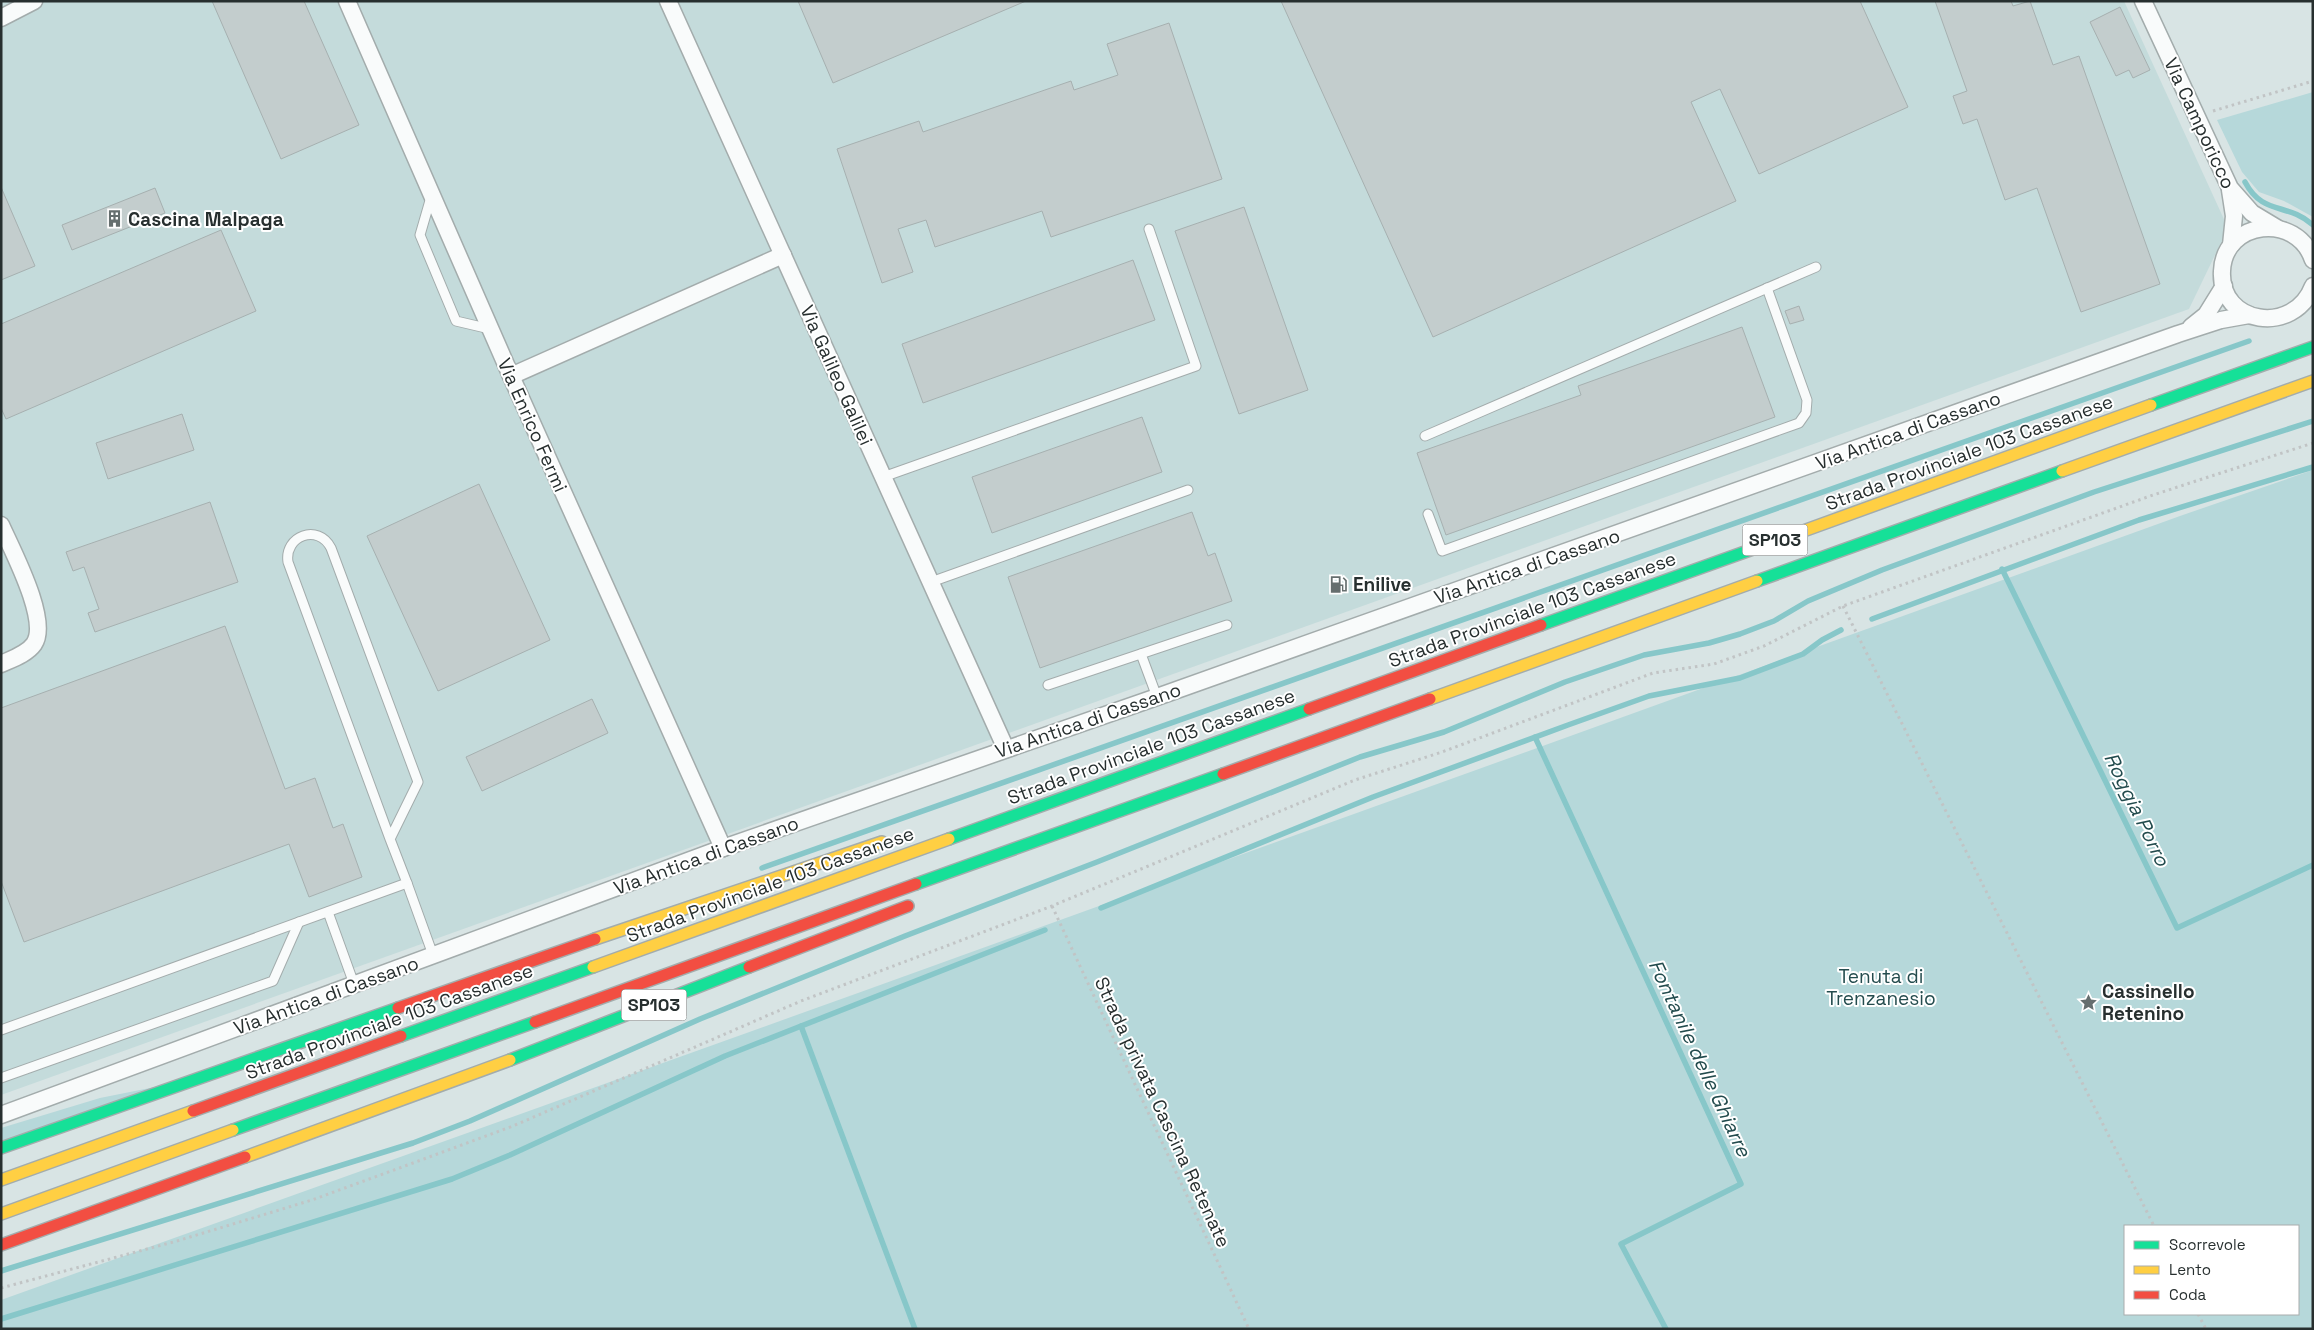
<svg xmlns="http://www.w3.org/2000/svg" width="2314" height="1330" font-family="'Space Grotesk',sans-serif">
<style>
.built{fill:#c4dbdb}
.green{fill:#b6d8da;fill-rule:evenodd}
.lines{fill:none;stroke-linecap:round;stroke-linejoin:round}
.stream{stroke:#87c7c9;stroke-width:5.5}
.building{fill:#c3cdcd;stroke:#a6b0b0}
.lane-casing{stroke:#a3acac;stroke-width:11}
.street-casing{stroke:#a3acac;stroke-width:19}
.fast-casing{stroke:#a3acac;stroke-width:14}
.slow-casing{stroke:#a3acac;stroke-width:14}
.jam-casing{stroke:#a3acac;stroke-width:14}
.path{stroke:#c1c4c5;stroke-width:3;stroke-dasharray:2.5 4;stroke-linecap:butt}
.lane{stroke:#f9fbfb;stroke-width:9}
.street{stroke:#f9fbfb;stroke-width:16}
.fast{stroke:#16e098;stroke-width:11}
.slow{stroke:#ffcf43;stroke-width:11}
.jam{stroke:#f24e42;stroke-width:11}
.labels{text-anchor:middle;stroke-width:4;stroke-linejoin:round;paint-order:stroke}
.shield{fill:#fff;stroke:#686d6d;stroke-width:1}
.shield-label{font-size:18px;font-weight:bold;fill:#272f2f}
.street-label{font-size:19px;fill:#272f2f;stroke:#fff}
.poi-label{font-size:19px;font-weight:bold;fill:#272f2f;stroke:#fff;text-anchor:start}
.park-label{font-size:19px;fill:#244c4e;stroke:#fff}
.water-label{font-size:20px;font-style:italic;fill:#224b4d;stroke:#fff}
</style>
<rect width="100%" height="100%" fill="#d8e4e4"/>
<polygon class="built" points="1,1 2124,1 2228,228 2189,309 1,1095"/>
<g class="green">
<polygon points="2313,92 2313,217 2284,201 2259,192 2242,172 2217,120"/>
<path d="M2313,470V1329H1V1300L858,993L2180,516ZM2125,1226H2298V1314H2125Z"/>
<polygon points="165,1085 1,1146 1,1128 100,1098"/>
</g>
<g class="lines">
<g class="stream">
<path d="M2245,182C2263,216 2287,202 2313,225"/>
<polyline points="2002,569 2177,928 2313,865"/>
<polyline points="1872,619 2139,520 2313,467"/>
<polyline points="1535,737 1741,1184 1621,1244 1666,1329"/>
<polyline points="762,868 2249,341"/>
<polyline points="1101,908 1373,797 1568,725 1649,696 1740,678 1803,654 1822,640 1841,630"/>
<polyline points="801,1026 915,1329"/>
<polyline points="1,1271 413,1143 470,1121 700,1019 905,936 1097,862 1360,757 1444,732 1565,682 1644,655 1709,643 1740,634 1774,621 1808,601 1882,570 2094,492 2313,421"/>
<polyline points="1,1319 452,1179 510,1155 725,1056 1045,930"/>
</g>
</g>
<g class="building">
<polygon points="212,1 304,1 359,125 281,159"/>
<polygon points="798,1 1026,1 833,83"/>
<polygon points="1281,1 1860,1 1908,107 1759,174 1720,89 1691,102 1736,201 1433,337"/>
<polygon points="1935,1 2011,1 2013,6 2030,1 2053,65 2079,56 2160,284 2081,312 2037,188 2005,200 1977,119 1963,124 1953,96 1967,91"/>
<polygon points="2120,7 2150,70 2133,78 2129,70 2116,76 2090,22"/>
<polygon points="1169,23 1222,179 1051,237 1042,211 935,247 926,220 898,229 913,272 882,283 837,149 919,121 923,132 1071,81 1074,90 1118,75 1107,44"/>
<polygon points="1,187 35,266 1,280"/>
<polygon points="155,188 165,213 72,250 62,225"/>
<polygon points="1244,207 1308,390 1239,414 1175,231"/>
<polygon points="221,230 256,311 6,419 1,408 1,324"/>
<polygon points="1133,260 1155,320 923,403 902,344"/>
<polygon points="1799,306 1804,320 1790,324 1785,311"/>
<polygon points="1742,327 1775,417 1446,535 1417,453 1581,395 1578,386"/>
<polygon points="182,414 194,450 108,479 96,443"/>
<polygon points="1142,417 1162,472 992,533 972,477"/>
<polygon points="479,484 550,640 438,691 367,536"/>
<polygon points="210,502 238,582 95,632 88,613 99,609 84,567 73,571 66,552"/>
<polygon points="1192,512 1208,556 1215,553 1232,601 1040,668 1008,577"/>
<polygon points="225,626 285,789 315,778 333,828 343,824 362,877 309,897 289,844 24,942 1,881 1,708"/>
<polygon points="592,699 608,733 482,791 466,757"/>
</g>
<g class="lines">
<defs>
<g id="lane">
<polyline points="431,197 420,235 456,321 490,329"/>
<polyline points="1425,436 1816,267"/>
<polyline points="883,477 1196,366 1149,229"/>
<polyline points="1428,514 1442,551 1799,423 1806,413 1807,400 1767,288"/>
<polyline points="931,582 1188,490"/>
<polyline points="1141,654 1157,697"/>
<polyline points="1048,685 1227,625"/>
<polyline points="407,883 433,955"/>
<polyline points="328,912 354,984"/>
<path d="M1,1030L407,883L390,839L288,562C284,536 318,523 331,548L418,782L390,839"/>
<polyline points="1,1078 273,981 299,922"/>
</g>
<g id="street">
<polyline points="347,1 511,376 723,848"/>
<polyline points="668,1 1006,749"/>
<polyline points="2143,1 2230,188 2252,213 2277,228"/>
<polyline points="1,18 34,1"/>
<polyline points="2230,190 2234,216 2231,245"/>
<path d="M2313,260C2297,212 2224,220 2222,271C2219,325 2294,336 2313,286"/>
<polyline points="2191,327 2206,315 2224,286"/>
<polyline points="511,376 783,255"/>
<path d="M1,525C12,550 50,621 34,644C27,654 12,659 1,664"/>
<polyline points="1,1115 723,848 1157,697 2178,334 2221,320 2249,315"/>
</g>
<g id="fast">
<polyline points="2151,405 2313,347"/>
<polyline points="1757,581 2062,471"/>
<polyline points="1541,625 1795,534"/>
<polyline points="949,839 1309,709"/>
<polyline points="916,884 1223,774"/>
<polyline points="401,1036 593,967"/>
<polyline points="510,1060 749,967"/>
<polyline points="233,1130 535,1022"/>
<polyline points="1,1148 398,1008"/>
</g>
<g id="slow">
<polyline points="2062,471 2313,381"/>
<polyline points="1795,534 2151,405"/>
<polyline points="1430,699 1757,581"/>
<polyline points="595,939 882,842"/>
<polyline points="593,967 949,839"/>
<polyline points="245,1157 510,1060"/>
<polyline points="1,1180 193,1111"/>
<polyline points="1,1214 233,1130"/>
</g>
<g id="jam">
<polyline points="1309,709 1541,625"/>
<polyline points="1223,774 1430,699"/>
<polyline points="749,967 908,906"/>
<polyline points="398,1008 595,939"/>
<polyline points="535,1022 916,884"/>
<polyline points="193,1111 401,1036"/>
<polyline points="1,1245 245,1157"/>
</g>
</defs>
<use href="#lane" class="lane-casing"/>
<use href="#street" class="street-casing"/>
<use href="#fast" class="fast-casing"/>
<use href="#slow" class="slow-casing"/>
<use href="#jam" class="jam-casing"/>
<g class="path">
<polyline points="2213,111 2313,81"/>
<polyline points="1843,606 2154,1226"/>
<polyline points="1052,906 1249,1329"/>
<polyline points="1,1288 177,1241 312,1200 413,1163 513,1126 801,1001 1052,906 1355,780 1442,752 1653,673 1714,664 1764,646 1843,606 2153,495 2313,443"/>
<polyline points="2198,1314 2206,1329"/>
</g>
<use href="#lane" class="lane"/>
<use href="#street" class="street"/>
<use href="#fast" class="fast"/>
<use href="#slow" class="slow"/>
<use href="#jam" class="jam"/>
</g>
<defs>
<symbol id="building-bare" viewBox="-9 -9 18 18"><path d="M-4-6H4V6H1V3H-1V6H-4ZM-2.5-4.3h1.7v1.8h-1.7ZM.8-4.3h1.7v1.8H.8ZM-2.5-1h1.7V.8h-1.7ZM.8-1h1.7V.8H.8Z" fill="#656e6e" stroke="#fff" stroke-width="2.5" paint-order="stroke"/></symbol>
<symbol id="fuel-bare" viewBox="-9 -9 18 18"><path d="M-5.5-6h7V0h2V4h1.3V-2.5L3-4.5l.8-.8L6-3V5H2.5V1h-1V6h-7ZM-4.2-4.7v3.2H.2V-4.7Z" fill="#656e6e" stroke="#fff" stroke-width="2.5" paint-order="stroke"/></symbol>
<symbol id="sight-bare" viewBox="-9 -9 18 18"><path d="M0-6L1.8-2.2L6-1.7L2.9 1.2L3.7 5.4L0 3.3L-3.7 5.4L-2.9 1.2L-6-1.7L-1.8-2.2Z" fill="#656e6e" stroke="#fff" stroke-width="2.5" paint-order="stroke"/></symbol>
</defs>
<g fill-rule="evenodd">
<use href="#building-bare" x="102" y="206" width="25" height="25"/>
<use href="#fuel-bare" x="1326" y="572" width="25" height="25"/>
<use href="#sight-bare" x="2076" y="990" width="25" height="25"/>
</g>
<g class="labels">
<g class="shield">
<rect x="1742.5" y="524.5" width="65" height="31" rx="4"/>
<rect x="621.5" y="989.5" width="65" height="31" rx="4"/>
</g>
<g class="shield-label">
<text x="1775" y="546">SP103</text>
<text x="654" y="1011">SP103</text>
</g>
<g class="street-label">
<text transform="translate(2200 123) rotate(65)" y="7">Via Camporicco</text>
<text transform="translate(837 375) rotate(66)" y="7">Via Galileo Galilei</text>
<text transform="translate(533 425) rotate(66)" y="7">Via Enrico Fermi</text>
<text transform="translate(1908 430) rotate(-20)" y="7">Via Antica di Cassano</text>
<text transform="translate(1969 452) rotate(-20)" y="7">Strada Provinciale 103 Cassanese</text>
<text transform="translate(1527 566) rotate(-19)" y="7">Via Antica di Cassano</text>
<text transform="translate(1532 609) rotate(-20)" y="7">Strada Provinciale 103 Cassanese</text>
<text transform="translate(1088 720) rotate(-19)" y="7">Via Antica di Cassano</text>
<text transform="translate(1151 746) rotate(-20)" y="7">Strada Provinciale 103 Cassanese</text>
<text transform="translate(706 855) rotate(-20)" y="7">Via Antica di Cassano</text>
<text transform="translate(770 884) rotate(-20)" y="7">Strada Provinciale 103 Cassanese</text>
<text transform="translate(326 995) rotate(-20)" y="7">Via Antica di Cassano</text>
<text transform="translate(389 1021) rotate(-20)" y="7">Strada Provinciale 103 Cassanese</text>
<text transform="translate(1163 1112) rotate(65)" y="7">Strada privata Cascina Retenate</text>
</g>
<g class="poi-label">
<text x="128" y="226">Cascina Malpaga</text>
<text x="1353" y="591">Enilive</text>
<text x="2102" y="998">Cassinello<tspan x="2102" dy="22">Retenino</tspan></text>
</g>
<g class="park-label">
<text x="1881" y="983">Tenuta di<tspan x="1881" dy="22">Trenzanesio</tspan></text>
</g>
<g class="water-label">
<text transform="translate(2137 809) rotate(64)" y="7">Roggia Porro</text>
<text transform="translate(1700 1058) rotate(65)" y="7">Fontanile delle Ghiarre</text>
</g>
</g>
<rect width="2314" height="1330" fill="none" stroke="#272f2f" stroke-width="5"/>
<rect x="2124" y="1225" width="175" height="90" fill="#ffffff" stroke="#a9acac"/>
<rect x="2134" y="1241" width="25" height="8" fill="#16e098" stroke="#a9acac"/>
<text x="2169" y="1250" font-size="15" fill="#272f2f">Scorrevole</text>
<rect x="2134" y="1266" width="25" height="8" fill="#ffcf43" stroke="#a9acac"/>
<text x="2169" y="1275" font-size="15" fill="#272f2f">Lento</text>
<rect x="2134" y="1291" width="25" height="8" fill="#f24e42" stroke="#a9acac"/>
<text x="2169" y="1300" font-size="15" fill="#272f2f">Coda</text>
</svg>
